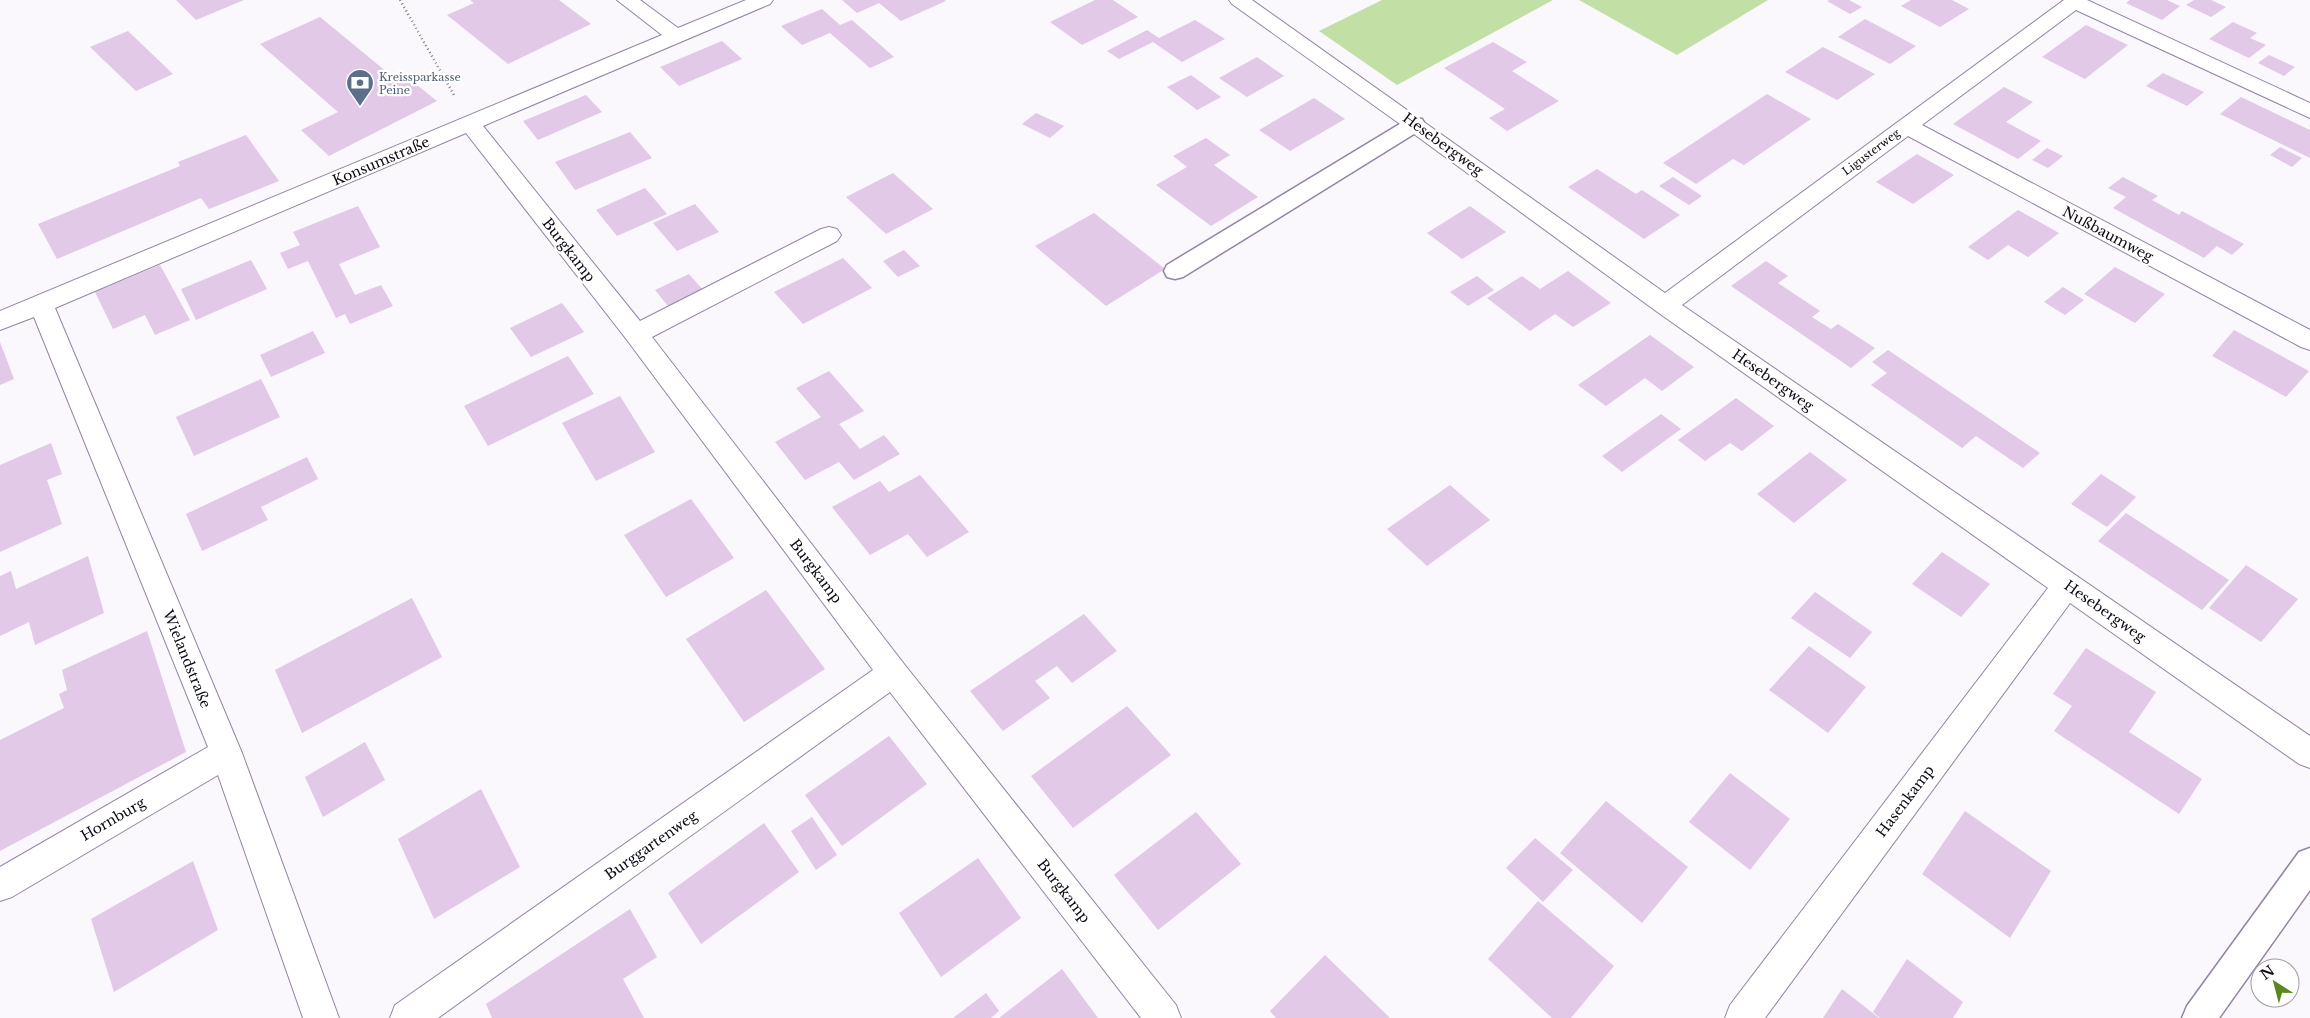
<svg xmlns="http://www.w3.org/2000/svg" width="2310" height="1018" font-family="'Libre Baskerville',serif">
<style>
.green{fill:#c2e0a6}
.building{fill:#e1c9e7}
.lines{fill:none;stroke-linecap:round;stroke-linejoin:round}
.lane-casing{stroke:#9384a3;stroke-width:3}
.street-casing{stroke:#9384a3;stroke-width:2}
.path{stroke:#86828b;stroke-width:2.5;stroke-dasharray:1 3;stroke-linecap:butt}
.lane{fill:#fff;fill-rule:evenodd}
.street{fill:#fff;fill-rule:evenodd}
.labels{text-anchor:middle;stroke-width:4.5;stroke-linejoin:round;paint-order:stroke}
.far-service-label{font-size:11px;fill:#4e5e75;stroke:#fff;text-anchor:start}
.far-street-label{font-size:11px;fill:#0e0914;stroke:#fff}
.street-label{font-size:14px;fill:#0e0914;stroke:#fff}
</style>
<rect width="100%" height="100%" fill="#faf7fd"/>
<g class="green">
<polygon points="1382,0 1553,0 1397,85 1319,31"/>
<polygon points="1579,0 1768,0 1677,55"/>
</g>
<g class="building">
<polygon points="176,0 244,0 196,20"/>
<polygon points="470,0 559,0 591,24 508,64 447,15 474,3"/>
<polygon points="842,0 944,0 946,1 901,21 879,3 857,13"/>
<polygon points="1095,0 1113,0 1138,17 1082,45 1050,22"/>
<polygon points="1830,0 1849,0 1862,7 1850,14 1827,1"/>
<polygon points="1911,0 1952,0 1969,9 1940,27 1901,6"/>
<polygon points="2130,0 2167,0 2180,6 2162,20 2126,3"/>
<polygon points="2194,0 2211,0 2226,7 2211,17 2186,5"/>
<polygon points="822,9 840,25 852,20 894,57 870,68 830,33 802,45 781,26"/>
<polygon points="320,17 399,82 408,78 437,101 329,156 301,130 338,112 260,44"/>
<polygon points="1865,19 1916,46 1890,64 1838,37"/>
<polygon points="1195,20 1225,39 1182,62 1153,42 1119,59 1107,51 1147,30 1159,38"/>
<polygon points="2233,22 2257,33 2250,38 2266,45 2249,58 2209,39"/>
<polygon points="2086,25 2128,45 2085,79 2042,57"/>
<polygon points="128,31 151,53 173,74 136,91 90,47"/>
<polygon points="722,41 742,59 679,86 660,67"/>
<polygon points="1493,42 1527,62 1512,71 1559,101 1507,131 1489,118 1505,109 1444,68"/>
<polygon points="1823,47 1875,74 1837,100 1785,72"/>
<polygon points="2269,55 2295,67 2284,76 2258,63"/>
<polygon points="1257,57 1284,76 1247,97 1219,78"/>
<polygon points="2163,73 2204,92 2187,106 2146,86"/>
<polygon points="1191,75 1221,97 1197,110 1167,87"/>
<polygon points="2004,87 2033,102 2006,122 2041,141 2018,159 1953,124"/>
<polygon points="1767,94 1811,119 1744,165 1733,159 1696,184 1663,163"/>
<polygon points="586,95 602,112 538,140 523,121"/>
<polygon points="2241,97 2310,130 2310,158 2220,114"/>
<polygon points="1314,98 1345,119 1290,151 1259,130"/>
<polygon points="1036,113 1064,126 1050,138 1022,124"/>
<polygon points="630,132 652,158 575,190 555,162"/>
<polygon points="246,135 279,181 209,209 201,198 57,259 38,224 180,166 178,162"/>
<polygon points="1206,138 1230,155 1214,165 1258,197 1211,226 1156,185 1187,167 1173,156"/>
<polygon points="2280,147 2302,158 2292,167 2270,155"/>
<polygon points="2047,148 2063,156 2048,168 2032,160"/>
<polygon points="1917,154 1954,175 1913,204 1876,182"/>
<polygon points="1597,169 1636,194 1642,190 1680,215 1644,239 1568,187"/>
<polygon points="893,173 933,209 886,234 846,197"/>
<polygon points="1673,177 1702,196 1689,205 1659,186"/>
<polygon points="2123,177 2158,196 2152,200 2179,215 2182,211 2244,244 2232,255 2217,246 2204,258 2113,208 2126,197 2108,188"/>
<polygon points="645,188 667,214 617,236 596,210"/>
<polygon points="695,204 719,232 677,251 653,223"/>
<polygon points="358,206 380,247 339,264 355,295 381,285 393,306 350,324 345,314 336,318 308,261 288,269 280,253 300,245 293,232"/>
<polygon points="1470,206 1506,232 1462,259 1427,233"/>
<polygon points="2018,210 2059,233 2028,257 2008,245 1988,260 1968,247"/>
<polygon points="1094,213 1165,269 1106,306 1035,246"/>
<polygon points="904,250 920,266 898,277 883,261"/>
<polygon points="843,258 872,288 803,324 774,292"/>
<polygon points="251,260 267,289 196,320 181,289"/>
<polygon points="1766,261 1788,276 1778,283 1820,311 1812,317 1831,329 1838,324 1875,348 1851,368 1731,286"/>
<polygon points="160,265 190,320 155,335 145,315 113,329 95,292"/>
<polygon points="2115,267 2165,294 2135,323 2084,294"/>
<polygon points="1568,271 1611,303 1573,327 1555,314 1530,331 1487,298 1522,276 1540,289"/>
<polygon points="689,274 703,290 668,306 655,290"/>
<polygon points="1477,276 1494,290 1468,306 1450,292"/>
<polygon points="2063,287 2084,300 2065,315 2044,302"/>
<polygon points="562,303 584,332 531,357 510,328"/>
<polygon points="2234,330 2309,371 2286,397 2212,356"/>
<polygon points="313,331 325,353 271,377 260,355"/>
<polygon points="1650,335 1694,367 1662,391 1645,378 1606,406 1578,385"/>
<polygon points="0,342 14,379 0,385"/>
<polygon points="1888,350 2040,453 2023,468 1976,436 1962,448 1871,385 1887,373 1872,362"/>
<polygon points="568,356 594,394 488,446 464,406"/>
<polygon points="829,371 864,411 839,424 860,449 884,435 900,454 854,480 839,462 805,480 775,442 821,417 796,388"/>
<polygon points="261,379 280,417 194,456 176,417"/>
<polygon points="620,396 655,452 596,481 562,423"/>
<polygon points="1736,398 1774,426 1742,451 1730,443 1705,461 1678,440"/>
<polygon points="1661,414 1681,429 1622,472 1602,456"/>
<polygon points="51,443 62,474 47,480 62,524 0,552 0,465"/>
<polygon points="1810,452 1847,480 1794,523 1757,494"/>
<polygon points="307,457 318,479 261,507 268,520 202,551 186,514"/>
<polygon points="2101,474 2136,497 2107,527 2071,504"/>
<polygon points="920,475 969,532 927,557 908,534 870,555 832,507 880,481 889,492"/>
<polygon points="1450,485 1490,520 1427,566 1387,529"/>
<polygon points="691,499 734,558 666,597 624,535"/>
<polygon points="2126,513 2229,580 2202,610 2098,541"/>
<polygon points="1942,552 1990,584 1961,617 1912,584"/>
<polygon points="88,556 104,613 35,645 29,622 0,636 0,576 11,571 16,589"/>
<polygon points="2246,565 2298,599 2261,642 2209,608"/>
<polygon points="766,590 825,669 744,722 686,639"/>
<polygon points="1815,592 1872,632 1850,658 1791,618"/>
<polygon points="412,598 442,657 302,733 275,670"/>
<polygon points="1084,614 1117,651 1072,683 1057,666 1035,681 1050,698 1003,731 970,691"/>
<polygon points="147,631 186,752 0,851 0,740 64,708 59,694 67,690 62,670"/>
<polygon points="1809,646 1866,687 1828,733 1769,690"/>
<polygon points="2086,648 2156,692 2129,732 2202,779 2179,814 2054,731 2072,706 2053,694"/>
<polygon points="1127,706 1171,755 1073,828 1031,776"/>
<polygon points="889,736 927,784 842,846 805,795"/>
<polygon points="365,742 385,780 323,817 305,777"/>
<polygon points="1730,773 1790,819 1750,870 1689,822"/>
<polygon points="481,789 520,867 434,919 398,839"/>
<polygon points="1606,801 1688,867 1642,923 1560,853"/>
<polygon points="1965,811 2051,871 2010,938 1922,874"/>
<polygon points="1196,812 1241,864 1158,930 1114,875"/>
<polygon points="812,817 837,855 816,870 791,831"/>
<polygon points="764,823 799,872 701,944 668,893"/>
<polygon points="1535,838 1573,870 1543,902 1506,868"/>
<polygon points="978,858 1021,918 941,977 899,913"/>
<polygon points="193,861 218,930 114,992 91,919"/>
<polygon points="1538,901 1614,966 1571,1018 1552,1018 1488,959"/>
<polygon points="630,909 657,957 623,979 644,1018 492,1018 486,1004"/>
<polygon points="1325,955 1390,1018 1276,1018 1270,1011"/>
<polygon points="1907,959 1963,1002 1953,1018 1880,1018 1873,1012"/>
<polygon points="1062,969 1098,1018 999,1018"/>
<polygon points="1842,989 1879,1018 1823,1018"/>
<polygon points="986,993 999,1011 991,1018 953,1018"/>
</g>
<g class="lines">
<defs>
<g id="lane">
<polygon points="1415,118 1422,119 1425,124 1422,129 1183,277 1175,279 1167,277 1164,271 1167,265 1408,119"/>
<polygon points="2310,848 2310,890 2219,1018 2182,1018 2187,1006 2299,852"/>
</g>
<g id="street">
<polygon points="617,0 640,0 678,28 746,0 773,0 770,4 483,126 640,321 821,229 829,227 837,229 841,235 837,241 652,337 904,664 1176,1005 1181,1018 1141,1018 890,692 438,1018 390,1018 395,1005 873,670 627,340 466,133 55,308 242,753 339,1018 303,1018 218,775 12,897 0,901 0,867 208,747 34,317 0,330 0,311 662,35"/>
<polygon points="1229,0 1252,0 1665,293 2064,0 2087,0 2310,103 2310,118 2076,10 1922,125 2310,330 2310,350 2301,347 1908,136 1682,305 2310,736 2310,768 2299,764 2070,603 1765,1018 1725,1018 1730,1005 2048,588 1656,311 1407,129 1232,4"/>
</g>
</defs>
<use href="#lane" class="lane-casing"/>
<use href="#street" class="street-casing"/>
<polyline class="path" points="400,0 454,95"/>
<use href="#lane" class="lane"/>
<use href="#street" class="street"/>
</g>
<defs>
<symbol id="bank-pin" viewBox="-11 -11 22 30"><path d="M0 17L-7.5 6A9.5 9.5 0 1 1 7.5 6Z" fill="#5c6f8a" stroke="#fff"/><path d="M-6-4H6V4H-6ZM0-2.3a2.3 2.3 0 1 0 0 4.6a2.3 2.3 0 1 0 0-4.6Z" fill="#fff"/></symbol>
</defs>
<g fill-rule="evenodd">
<use href="#bank-pin" x="344" y="67" width="32" height="43"/>
</g>
<g class="labels">
<g class="far-service-label">
<text x="379" y="81">Kreissparkasse<tspan x="379" dy="13">Peine</tspan></text>
</g>
<g class="far-street-label">
<text transform="translate(1871 152) rotate(-37)" y="4">Ligusterweg</text>
</g>
<g class="street-label">
<text transform="translate(1443 144) rotate(36)" y="5">Hesebergweg</text>
<text transform="translate(381 161) rotate(-23)" y="5">Konsumstraße</text>
<text transform="translate(2108 234) rotate(28)" y="5">Nußbaumweg</text>
<text transform="translate(569 250) rotate(52)" y="5">Burgkamp</text>
<text transform="translate(1773 380) rotate(35)" y="5">Hesebergweg</text>
<text transform="translate(816 571) rotate(53)" y="5">Burgkamp</text>
<text transform="translate(2105 611) rotate(35)" y="5">Hesebergweg</text>
<text transform="translate(187 659) rotate(68)" y="5">Wielandstraße</text>
<text transform="translate(1905 801) rotate(-53)" y="5">Hasenkamp</text>
<text transform="translate(113 819) rotate(-30)" y="5">Hornburg</text>
<text transform="translate(651 845) rotate(-35)" y="5">Burggartenweg</text>
<text transform="translate(1064 891) rotate(52)" y="5">Burgkamp</text>
</g>
</g>
<g transform="translate(2275 983) rotate(324)"><circle r="24" fill="#ffffff" stroke="#9f9da1"/>
<path d="M0-4L9 19L0 12L-9 19Z" fill="#59891d"/>
<text y="-8" font-size="14" font-weight="bold" text-anchor="middle" fill="#0e0914">N</text>
</g>
</svg>
